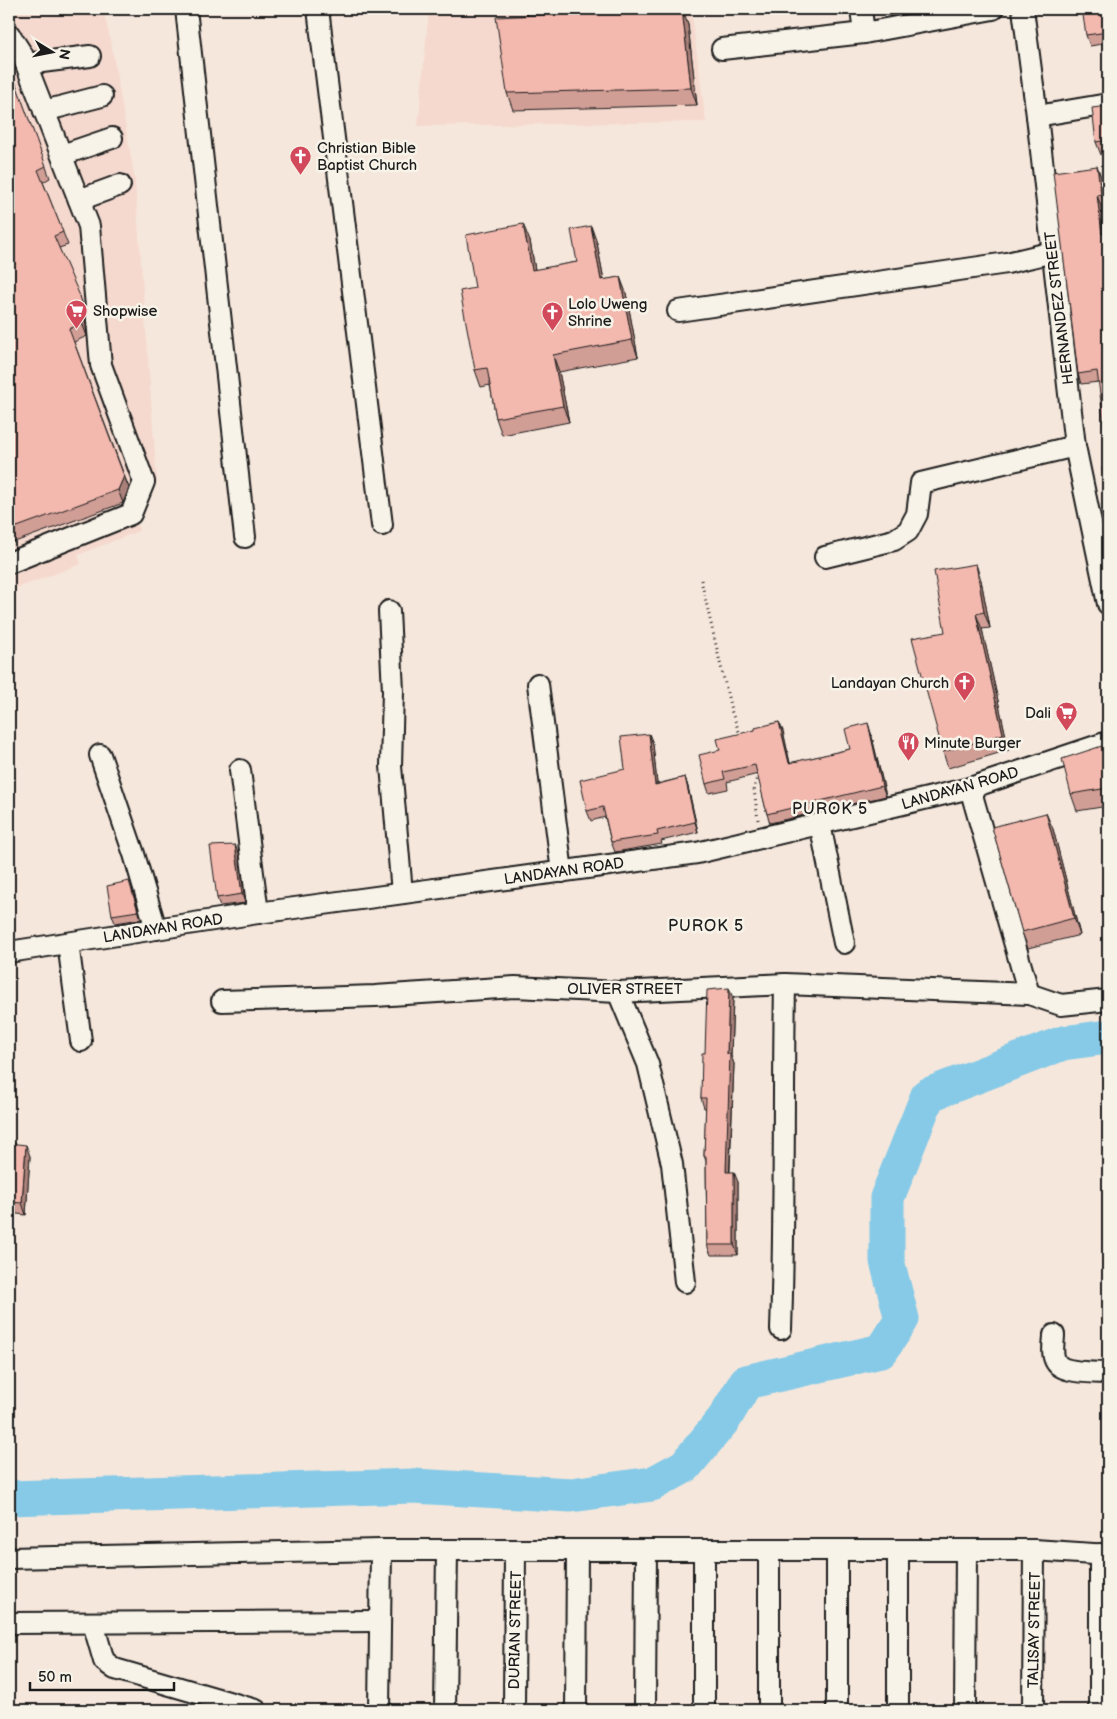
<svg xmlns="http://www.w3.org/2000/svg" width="1117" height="1719" font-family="'Balsamiq Sans',sans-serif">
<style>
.built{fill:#f5d9ce}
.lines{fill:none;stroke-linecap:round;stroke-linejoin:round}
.river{stroke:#86cae7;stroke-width:35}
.minor-casing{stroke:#1c1c1c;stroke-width:24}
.path{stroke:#1c1c1c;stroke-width:3;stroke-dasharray:1 4;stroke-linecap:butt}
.minor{stroke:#f7f3e8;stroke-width:20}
.wall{fill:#d19e96;stroke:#1c1c1c}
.shaded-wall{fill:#aa817a;stroke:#1c1c1c}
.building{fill:#f3b8ae;stroke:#1c1c1c}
.labels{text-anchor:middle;stroke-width:5;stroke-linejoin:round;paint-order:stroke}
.poi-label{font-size:15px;fill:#1c1c1c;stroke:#f7f3e8;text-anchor:start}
.street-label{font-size:15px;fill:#1c1c1c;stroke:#f7f3e8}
.neighbourhood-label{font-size:16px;letter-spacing:1px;fill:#1c1c1c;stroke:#f7f3e8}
</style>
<rect width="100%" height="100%" fill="#f6e7dc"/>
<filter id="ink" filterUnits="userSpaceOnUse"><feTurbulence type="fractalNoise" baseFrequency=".02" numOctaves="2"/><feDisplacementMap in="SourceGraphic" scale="10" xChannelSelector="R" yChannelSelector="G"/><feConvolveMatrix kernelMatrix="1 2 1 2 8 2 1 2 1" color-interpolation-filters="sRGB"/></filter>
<g filter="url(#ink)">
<g class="built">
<polygon points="9,9 103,9 111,42 135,180 157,481 145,510 137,522 139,531 78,555 81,564 9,591"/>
<polygon points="429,9 691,9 706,122 418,126"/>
</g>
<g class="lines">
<polyline class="river" points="9,1498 414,1486 571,1495 652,1484 685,1466 724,1419 746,1382 881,1351 902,1319 887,1261 887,1198 928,1095 1063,1043 1108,1037"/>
<defs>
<g id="minor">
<polyline points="186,9 245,537"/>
<polyline points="318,9 382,525"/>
<polyline points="539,9 538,13 616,12"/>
<polyline points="861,9 864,33"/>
<polyline points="1023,9 1037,116 1075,446 1108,604"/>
<polyline points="9,34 22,54 89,226 101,365 144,482 131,514 9,563"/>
<polyline points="722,49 864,33 993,9"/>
<polyline points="26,64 90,56"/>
<polyline points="44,111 102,96"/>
<polyline points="1037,116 1108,104"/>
<polyline points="62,155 112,138"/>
<polyline points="79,200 120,185"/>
<polyline points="678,311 1007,263 1053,252"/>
<polyline points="825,557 894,540 908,531 917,514 921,483 1075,446"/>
<polyline points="389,611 393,691 391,766 402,893"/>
<polyline points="538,684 562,872"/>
<polyline points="100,755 134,854 156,929"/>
<polyline points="240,770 258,913"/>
<polyline points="970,788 1029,994"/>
<polyline points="820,824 844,943"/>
<polyline points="68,943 81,1041"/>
<polyline points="9,952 258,913 697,853 970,788 1108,742"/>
<polyline points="618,992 648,1064 672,1164 685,1282"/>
<polyline points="222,1001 375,996 515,987 618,992 785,984 1029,994 1061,1005 1108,1000"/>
<path d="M781,1329C785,1214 783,1099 785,984"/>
<path d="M1054,1335C1054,1343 1051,1354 1056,1362C1063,1374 1096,1372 1108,1373"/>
<polyline points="769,1550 769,1710"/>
<polyline points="837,1550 837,1710"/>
<polyline points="898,1550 898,1710"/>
<polyline points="9,1558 381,1550 1034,1550 1108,1555"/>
<polyline points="9,1623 380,1621"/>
<polyline points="93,1623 104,1661 115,1669 256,1710"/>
<polyline points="379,1710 381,1550"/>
<polyline points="445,1710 447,1550"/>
<polyline points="514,1710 515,1550"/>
<polyline points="576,1710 577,1550"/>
<polyline points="645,1710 646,1550"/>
<polyline points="704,1710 704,1550"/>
<polyline points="965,1710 966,1550"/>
<polyline points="1033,1710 1034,1550"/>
<polyline points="1100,1710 1100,1554"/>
</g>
</defs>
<use href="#minor" class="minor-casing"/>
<g class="path">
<polyline points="701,580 731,710 741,737"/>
<polyline points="758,820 754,789 758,773"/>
</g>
<use href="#minor" class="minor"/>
</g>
<g class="wall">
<polygon points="683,9 688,25 697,105 513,110 507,93"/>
<polygon points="886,9 929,9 889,16"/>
<polygon points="1108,9 1108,43 1090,46 1086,35"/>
<polygon points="9,65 50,178 43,182 68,245 59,248 84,308 87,336 74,342 129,488 123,503 9,544"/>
<polygon points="1108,106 1108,154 1101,155 1096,142"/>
<polygon points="1097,166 1101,177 1105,205 1101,206 1104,233 1099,382 1081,384 1078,374"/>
<polygon points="530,241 535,270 577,262 597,243 604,280 620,277 626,293 638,357 559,372 569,422 502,435 496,418 490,385 481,387 475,370 475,288"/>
<polygon points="981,580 990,628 982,629 1009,750 948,768 943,752 945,632"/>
<polygon points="779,722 783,731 790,763 850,749 871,733 886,796 770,823 767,814 758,774 727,782 728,789 709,793 706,784 720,750 755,730"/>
<polygon points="649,734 653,744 657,784 685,777 688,787 698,832 661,841 662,844 615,852 611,842 605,817 591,821 587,811 625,769"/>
<polygon points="1108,744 1108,806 1077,811 1071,794"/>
<polygon points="1053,829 1080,935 1028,948 1022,932"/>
<polygon points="239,853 245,903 220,906 217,898"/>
<polygon points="132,890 141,919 115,923 112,915"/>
<polygon points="733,998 731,1056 734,1064 730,1172 738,1182 738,1255 711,1255 707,1245 706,1161 704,1156 706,1108 704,1108 701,1098 705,1053"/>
<polygon points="9,1143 30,1156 26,1215 9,1213"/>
</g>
<g class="shaded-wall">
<polygon points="682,9 688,25 697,105 691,88"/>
<polygon points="1097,166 1101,177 1105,205 1101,194"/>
<polygon points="1097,195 1101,206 1106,244 1102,234"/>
<polygon points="523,224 530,241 538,287 532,270"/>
<polygon points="591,226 597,243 607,297 601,280"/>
<polygon points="620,277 626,293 638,357 632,340"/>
<polygon points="80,296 84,308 87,336 82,323"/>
<polygon points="553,355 559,372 569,422 563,406"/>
<polygon points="124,476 129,488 123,503 118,490"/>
<polygon points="976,564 981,580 990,628 984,612"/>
<polygon points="976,614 982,629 1009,750 1003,734"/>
<polygon points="779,722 783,731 792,773 789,763"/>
<polygon points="868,723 871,733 886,796 882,786"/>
<polygon points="649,734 653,744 658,794 655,785"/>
<polygon points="685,777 688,787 698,832 695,822"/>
<polygon points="1046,813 1053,829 1080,935 1074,918"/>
<polygon points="235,845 239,853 245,903 242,894"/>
<polygon points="729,988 733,998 731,1056 734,1064 729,1182 726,1172 727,1054"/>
<polygon points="26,1145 30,1156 26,1215 22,1203"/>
<polygon points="734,1172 738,1182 738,1255 734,1245"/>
</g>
<g class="building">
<polygon points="664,9 682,9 691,88 507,93 496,17"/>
<polygon points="1082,9 1108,9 1108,32 1086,35"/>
<polygon points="9,65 46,166 38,170 63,232 54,236 80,296 82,323 69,329 124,476 118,490 9,530"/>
<polygon points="1108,106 1108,140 1096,142 1092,108"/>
<polygon points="1097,166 1101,194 1097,195 1102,234 1108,233 1108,455 1097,371 1078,374 1053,172"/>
<polygon points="523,224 532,270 577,262 571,230 591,226 601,280 620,277 632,340 553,355 563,406 496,418 487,368 475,370 460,291 475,288 466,235"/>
<polygon points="1108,466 1108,502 1102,468"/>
<polygon points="976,564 984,612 976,614 1003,734 943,752 912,638 945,632 934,571"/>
<polygon points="779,722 789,763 850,749 845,729 868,723 882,786 767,814 755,765 723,772 725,779 706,784 699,755 720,750 717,739 755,730 755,728"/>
<polygon points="649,734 655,785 685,777 695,822 657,831 658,835 611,842 603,807 587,811 580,780 625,769 621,737"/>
<polygon points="1108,744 1108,788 1071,794 1062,759"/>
<polygon points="1046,813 1074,918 1022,932 992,827"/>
<polygon points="235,845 242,894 217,898 210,846"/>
<polygon points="129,881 138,911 112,915 107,886"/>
<polygon points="729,988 727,1054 730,1054 726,1172 734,1172 734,1245 707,1245 706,1156 704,1156 706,1098 701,1098 702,1053 705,1053 707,990"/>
<polygon points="9,1143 26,1145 22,1203 9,1202"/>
</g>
</g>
<defs>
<symbol id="church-pin" viewBox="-11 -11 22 30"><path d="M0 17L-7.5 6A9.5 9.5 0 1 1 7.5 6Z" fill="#d1495b" stroke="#f7f3e8"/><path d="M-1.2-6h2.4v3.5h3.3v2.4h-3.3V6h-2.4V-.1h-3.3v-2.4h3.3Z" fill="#fff"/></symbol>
<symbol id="supermarket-pin" viewBox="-11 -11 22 30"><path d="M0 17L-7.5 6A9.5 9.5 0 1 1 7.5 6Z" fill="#d1495b" stroke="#f7f3e8"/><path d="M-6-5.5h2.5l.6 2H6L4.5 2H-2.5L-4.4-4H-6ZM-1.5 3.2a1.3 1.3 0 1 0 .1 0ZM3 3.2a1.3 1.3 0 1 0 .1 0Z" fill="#fff"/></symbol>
<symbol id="restaurant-pin" viewBox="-11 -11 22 30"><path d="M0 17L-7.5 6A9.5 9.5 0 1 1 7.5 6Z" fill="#d1495b" stroke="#f7f3e8"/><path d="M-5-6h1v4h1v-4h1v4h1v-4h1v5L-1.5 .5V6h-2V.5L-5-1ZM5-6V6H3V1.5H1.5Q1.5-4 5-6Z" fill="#fff"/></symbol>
</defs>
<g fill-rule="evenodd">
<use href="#church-pin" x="288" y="144" width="25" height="34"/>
<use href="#supermarket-pin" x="64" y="298" width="25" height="34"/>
<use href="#church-pin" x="540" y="300" width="25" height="34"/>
<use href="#church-pin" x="952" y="670" width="25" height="34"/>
<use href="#supermarket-pin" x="1054" y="700" width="25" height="34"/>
<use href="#restaurant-pin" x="896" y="730" width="25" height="34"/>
</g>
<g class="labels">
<g class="poi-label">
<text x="317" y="153">Christian Bible<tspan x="317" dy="17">Baptist Church</tspan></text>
<text x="568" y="309">Lolo Uweng<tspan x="568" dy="17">Shrine</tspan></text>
<text x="93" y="316">Shopwise</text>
<text x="949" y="688" text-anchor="end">Landayan Church</text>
<text x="1051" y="718" text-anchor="end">Dali</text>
<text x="924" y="748">Minute Burger</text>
</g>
<g class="street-label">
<text transform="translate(1059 308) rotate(-97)" y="5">HERNANDEZ STREET</text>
<text transform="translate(960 788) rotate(-16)" y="5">LANDAYAN ROAD</text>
<text transform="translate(564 871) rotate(-8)" y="5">LANDAYAN ROAD</text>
<text transform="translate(163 928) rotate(-9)" y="5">LANDAYAN ROAD</text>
<text x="625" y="994">OLIVER STREET</text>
<text transform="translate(515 1630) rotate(-89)" y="5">DURIAN STREET</text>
<text transform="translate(1034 1630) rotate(-89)" y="5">TALISAY STREET</text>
</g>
<g class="neighbourhood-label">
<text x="830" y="814">PUROK 5</text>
<text x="706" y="931">PUROK 5</text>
</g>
</g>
<rect width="1117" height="1719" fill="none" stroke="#f7f3e8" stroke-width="30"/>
<rect x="15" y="15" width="1087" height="1689" fill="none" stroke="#1c1c1c" stroke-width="2" filter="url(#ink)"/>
<g transform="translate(52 52) rotate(100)" stroke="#f7f3e8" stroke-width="4" paint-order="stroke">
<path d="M0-4L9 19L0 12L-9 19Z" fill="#1c1c1c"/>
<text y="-8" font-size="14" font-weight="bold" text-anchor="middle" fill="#1c1c1c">N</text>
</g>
<path d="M30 1682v8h144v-8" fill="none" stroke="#1c1c1c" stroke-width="2.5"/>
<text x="38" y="1682" font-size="15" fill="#1c1c1c" stroke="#f7f3e8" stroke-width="4" paint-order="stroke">50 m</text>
</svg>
